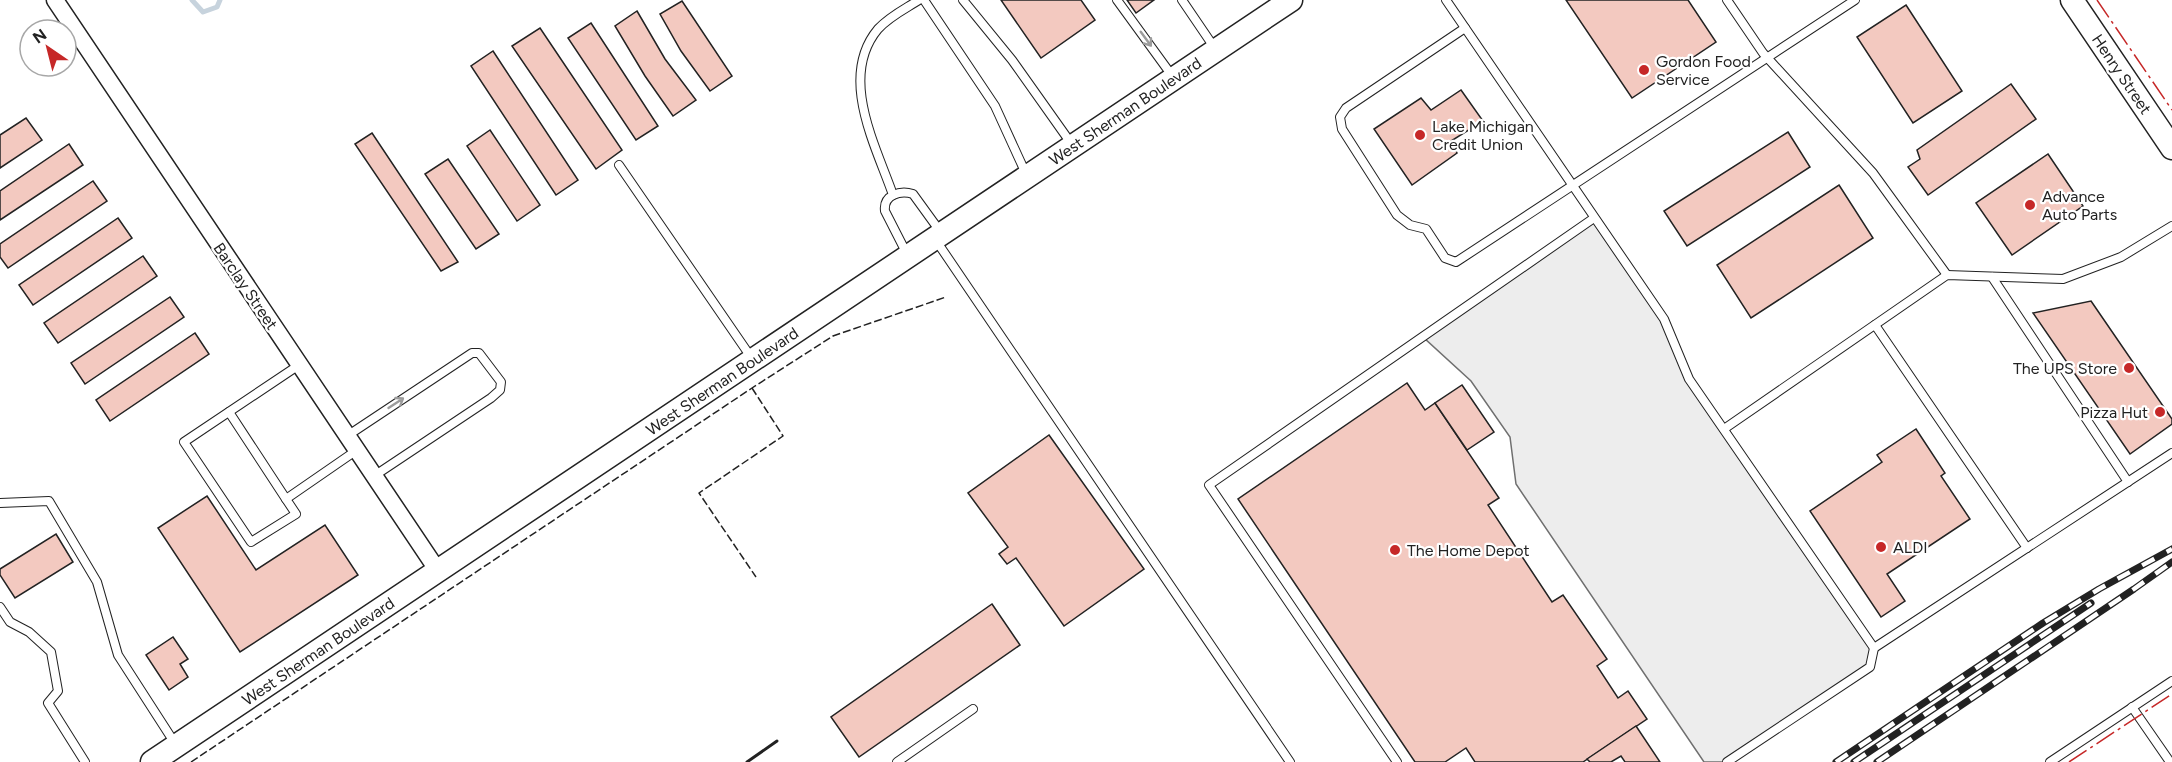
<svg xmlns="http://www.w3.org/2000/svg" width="2172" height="762" font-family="Figtree,sans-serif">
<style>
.parking{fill:#ededed;stroke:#6f6f6f;stroke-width:1.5}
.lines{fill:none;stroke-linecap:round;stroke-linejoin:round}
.stream{stroke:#c7d3dd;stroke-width:5}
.building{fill:#f3c9c0;stroke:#222;stroke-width:1.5}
.service-casing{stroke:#222;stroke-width:10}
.minor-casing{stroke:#222;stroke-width:19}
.secondary-casing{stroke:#222;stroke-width:25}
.service{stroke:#fff;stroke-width:8}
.minor{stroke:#fff;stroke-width:16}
.secondary{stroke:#fff;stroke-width:22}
.rail-casing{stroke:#222;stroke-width:7}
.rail{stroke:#fff;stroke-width:4.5;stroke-dasharray:14;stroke-linecap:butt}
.fence{stroke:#222;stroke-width:1.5;stroke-dasharray:8 3;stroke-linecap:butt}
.wall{stroke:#222;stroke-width:3}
.power{stroke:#c62828;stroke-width:1.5;stroke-dasharray:21 4.5 3 4.5;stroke-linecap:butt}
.oneway{stroke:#9c9c9c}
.poi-dot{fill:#c62828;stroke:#fff;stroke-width:2}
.labels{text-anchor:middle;stroke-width:4.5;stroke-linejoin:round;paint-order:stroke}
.poi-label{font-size:16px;fill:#222;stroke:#fff;text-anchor:start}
.street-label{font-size:16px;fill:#222;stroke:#fff}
</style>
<rect width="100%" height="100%" fill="#fff"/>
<polygon class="parking" points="1594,218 1664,319 1689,379 1874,648 1870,667 1727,762 1704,762 1516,484 1510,437 1471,381 1423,337"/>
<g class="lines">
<polyline class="stream" points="192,0 203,12 217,7 220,0"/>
</g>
<g class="building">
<polygon points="1001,0 1081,0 1095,20 1041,58"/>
<polygon points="1127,0 1154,0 1136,13"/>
<polygon points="1566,0 1688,0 1716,42 1632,98"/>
<polygon points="682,1 732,76 710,91 681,51 660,14"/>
<polygon points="1906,5 1962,91 1913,123 1857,37"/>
<polygon points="637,11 665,59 696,100 673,116 645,76 615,26"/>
<polygon points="591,23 658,126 636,140 568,38"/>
<polygon points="540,28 622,150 596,169 512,46"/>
<polygon points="493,51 578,180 556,195 471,66"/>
<polygon points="2011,84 2036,119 1928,195 1908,167 1920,159 1917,150"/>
<polygon points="1461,90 1483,121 1451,141 1457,153 1412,185 1374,129 1421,98 1431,110"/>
<polygon points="26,118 42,140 0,168 0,135"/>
<polygon points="490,130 540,205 517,221 467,146"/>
<polygon points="1788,132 1810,167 1687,246 1664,211"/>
<polygon points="372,133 458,262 441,271 355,144"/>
<polygon points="69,144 83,165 0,220 0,191"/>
<polygon points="2048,154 2083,206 2012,255 1976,203"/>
<polygon points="448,159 499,234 476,249 425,174"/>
<polygon points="93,181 107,201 8,268 0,257 0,244"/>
<polygon points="1839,185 1873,238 1751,318 1717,265"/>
<polygon points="118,218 132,238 33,305 19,285"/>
<polygon points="143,256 157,276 58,343 44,323"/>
<polygon points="170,297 184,317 85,384 71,363"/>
<polygon points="2091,301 2172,419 2172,424 2130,454 2033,313"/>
<polygon points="195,333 209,354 110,421 96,400"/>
<polygon points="1407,383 1425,410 1435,403 1499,498 1488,505 1552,602 1563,595 1607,659 1597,666 1618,698 1628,691 1647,719 1583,762 1475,762 1466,748 1445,762 1415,762 1238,499"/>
<polygon points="1462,385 1494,432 1467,450 1435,403"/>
<polygon points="1916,429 1945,473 1941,476 1970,519 1887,574 1905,601 1881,617 1810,511 1882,462 1877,455"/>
<polygon points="1049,435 1144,569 1064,626 1016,558 1007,564 999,554 1008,547 968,493"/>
<polygon points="207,496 256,570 325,525 358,575 240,652 158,528"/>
<polygon points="56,534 73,562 15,598 0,575 0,569"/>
<polygon points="992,604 1020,645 859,757 831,717"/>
<polygon points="173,637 188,659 180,664 188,677 169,690 146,655"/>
<polygon points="1636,726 1660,762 1625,762 1621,756 1611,762 1590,762 1587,759"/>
</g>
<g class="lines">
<defs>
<g id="service">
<polyline points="924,0 995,106 1027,176"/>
<polyline points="963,0 1012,60 1073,146"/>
<polyline points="1117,0 1173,77"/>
<polyline points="1182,0 1216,50"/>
<polyline points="1446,0 1664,319 1689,379 1874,648 2172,453"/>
<polyline points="1727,0 1763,53 1873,173 1947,275"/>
<polyline points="1465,28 1346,108 1340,117 1342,129 1397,215 1410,225 1426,229 1445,258 1456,262 1855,0"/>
<polyline points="619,165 753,360"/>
<path d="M893,195C876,146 838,77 878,29C890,16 905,9 919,0"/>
<polyline points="935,239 1290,762"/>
<path d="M908,256L885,211C883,195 900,190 913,194L942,234"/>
<polyline points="1992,277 2128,482"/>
<polyline points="1875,325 2027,548"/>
<polyline points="299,365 184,442 251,542 296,514 286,499 357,450"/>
<polyline points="229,412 286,499"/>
<polyline points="1724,429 1947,275 2063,279 2121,257 2172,226"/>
<polyline points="347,436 472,353 479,353 501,382 500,390 491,398 374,476"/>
<polyline points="0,503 49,501 97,582 118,655 176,745"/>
<polyline points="0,607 10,622 29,632 51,652 58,691 48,703 85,762"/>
<polyline points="2132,707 2170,762"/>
<polyline points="897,762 973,709"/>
<polyline points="1397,762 1209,485 1594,218"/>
<polyline points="1727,762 1870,667 1874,648"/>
<polyline points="2050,762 2172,681"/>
</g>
<polyline id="minor" points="55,0 438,571"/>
<g id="secondary">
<polyline points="2072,0 2172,148"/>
<polyline points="152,762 1291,0"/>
</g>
</defs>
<use href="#service" class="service-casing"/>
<use href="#minor" class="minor-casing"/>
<use href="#secondary" class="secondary-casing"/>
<use href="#service" class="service"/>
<use href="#minor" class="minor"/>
<use href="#secondary" class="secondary"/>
<defs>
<g id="rail">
<polyline points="1836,762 2043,623 2099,589 2172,549"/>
<polyline points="1854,762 2091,603"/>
<polyline points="1877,762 2134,589 2172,562"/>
</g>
</defs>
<use href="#rail" class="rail-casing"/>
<use href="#rail" class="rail"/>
<g class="fence">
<polyline points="752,388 783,436 699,493 756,577"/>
<polyline points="191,762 752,388 833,336 946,297"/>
</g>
<polyline class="wall" points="747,762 777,741"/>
<g class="power">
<polyline points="2097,0 2172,110"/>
<polyline points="2069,762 2172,694"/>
</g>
</g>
<defs><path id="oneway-shaft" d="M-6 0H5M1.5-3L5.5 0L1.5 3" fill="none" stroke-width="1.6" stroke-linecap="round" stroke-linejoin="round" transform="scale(1.5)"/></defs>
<g class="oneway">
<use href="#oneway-shaft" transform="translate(1146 39) rotate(54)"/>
<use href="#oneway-shaft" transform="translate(396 403) rotate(-33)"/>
</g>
<g class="poi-dot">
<circle cx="1644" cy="70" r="6"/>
<circle cx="1420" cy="135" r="6"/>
<circle cx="2030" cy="205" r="6"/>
<circle cx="2129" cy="368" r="6"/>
<circle cx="2160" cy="412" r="6"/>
<circle cx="1881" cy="547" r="6"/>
<circle cx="1395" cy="550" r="6"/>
</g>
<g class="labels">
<g class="poi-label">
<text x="1656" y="67">Gordon Food<tspan x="1656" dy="18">Service</tspan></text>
<text x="1432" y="132">Lake Michigan<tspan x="1432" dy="18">Credit Union</tspan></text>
<text x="2042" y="202">Advance<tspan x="2042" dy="18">Auto Parts</tspan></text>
<text x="2117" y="374" text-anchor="end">The UPS Store</text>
<text x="2148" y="418" text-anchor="end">Pizza Hut</text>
<text x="1893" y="553">ALDI</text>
<text x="1407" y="556">The Home Depot</text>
</g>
<g class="street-label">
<text transform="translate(2122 74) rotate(56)" y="6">Henry Street</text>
<text transform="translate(1125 111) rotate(-34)" y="6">West Sherman Boulevard</text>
<text transform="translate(246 286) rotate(56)" y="6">Barclay Street</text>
<text transform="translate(722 381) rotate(-34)" y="6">West Sherman Boulevard</text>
<text transform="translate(318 651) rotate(-34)" y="6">West Sherman Boulevard</text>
</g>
</g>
<g transform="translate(48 48) rotate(325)"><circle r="28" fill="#ffffff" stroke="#a7a7a7" stroke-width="1.5"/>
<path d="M0-4.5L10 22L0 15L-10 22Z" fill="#c62828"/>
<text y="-9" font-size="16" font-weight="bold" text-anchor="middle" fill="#222222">N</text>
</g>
</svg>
